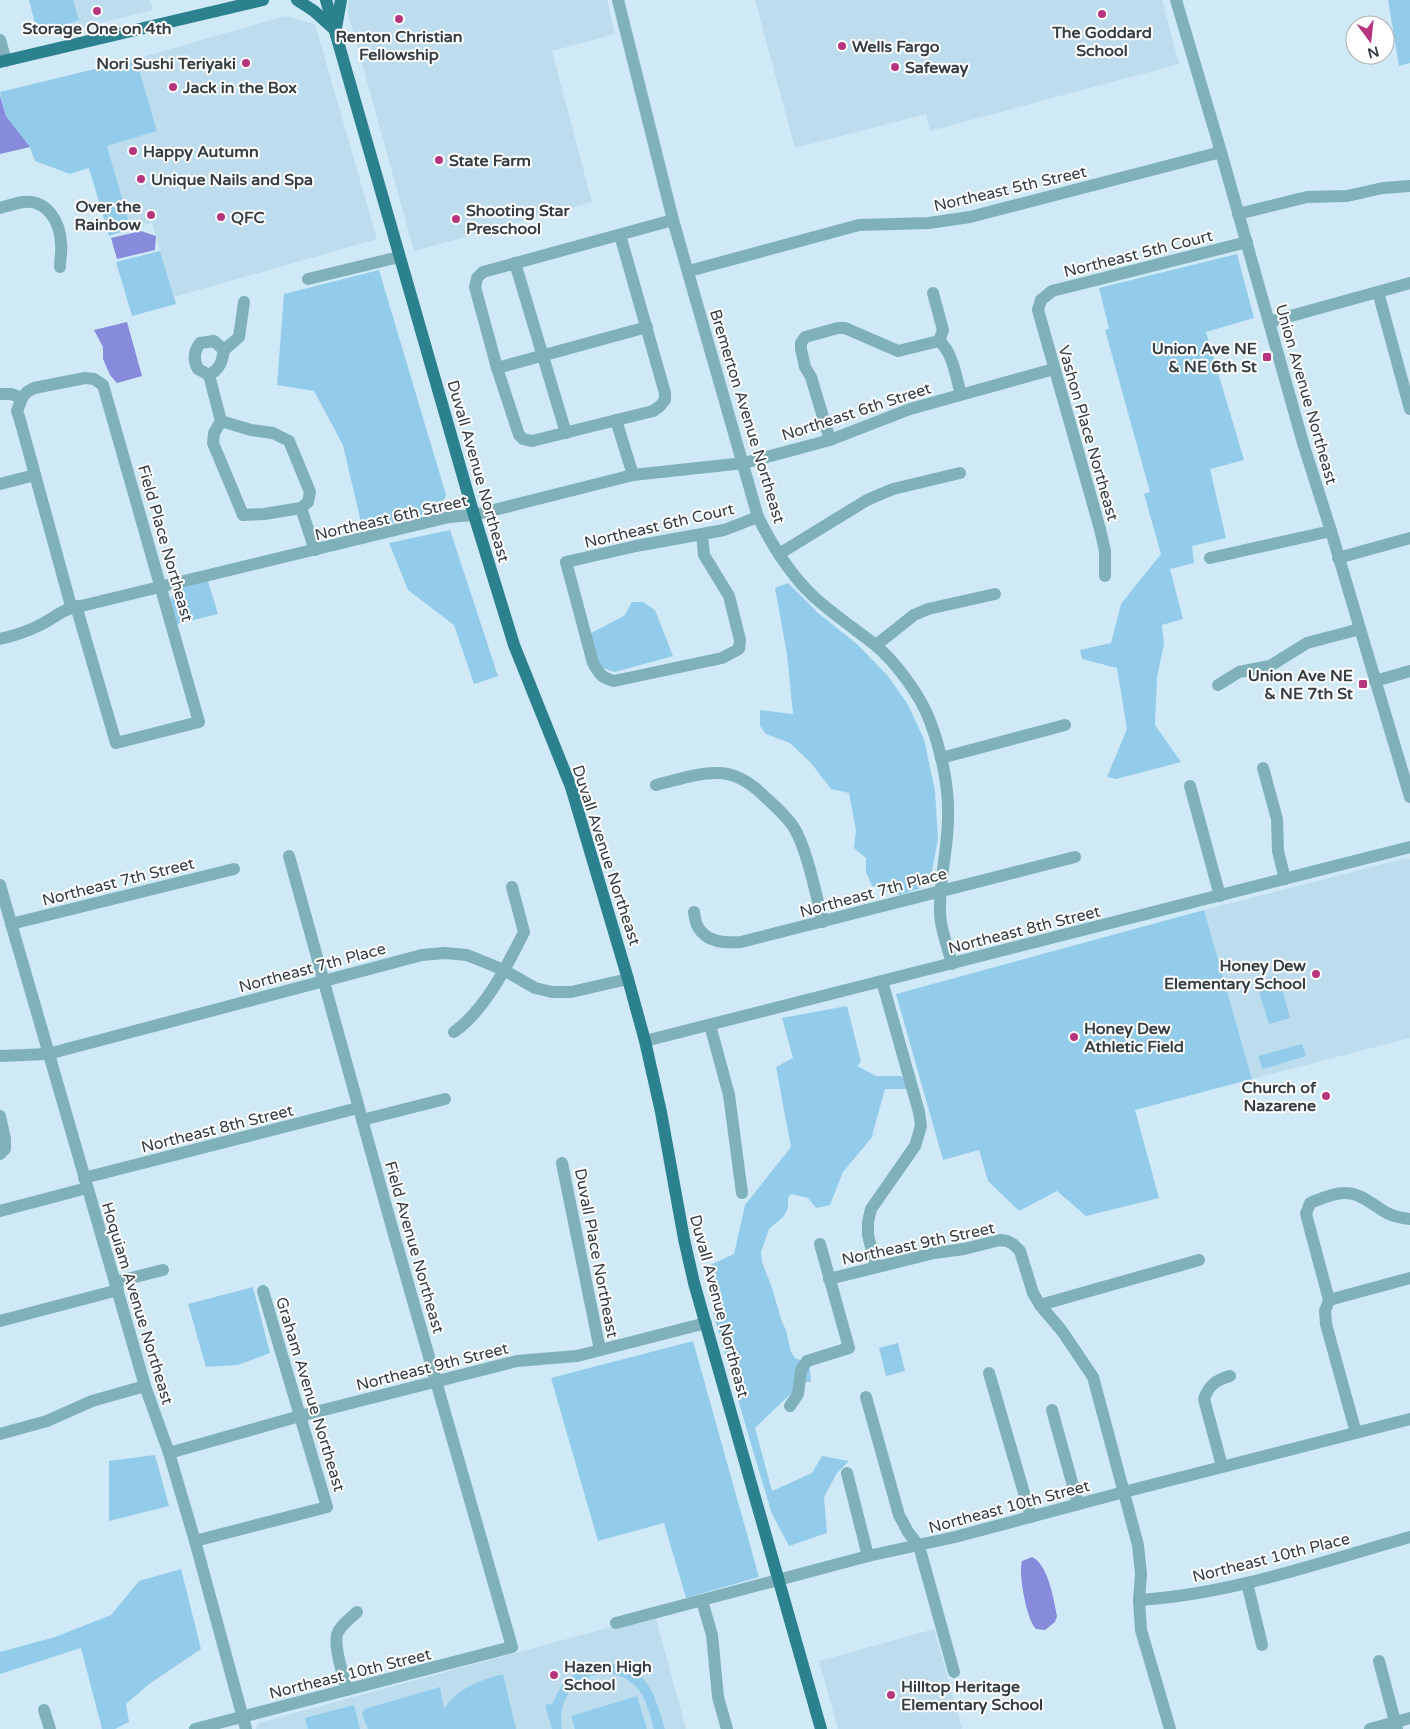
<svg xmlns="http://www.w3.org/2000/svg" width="1410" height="1729" font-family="'Varela Round',sans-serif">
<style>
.built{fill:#bdddef}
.green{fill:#93cceb}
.water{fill:#868bdc}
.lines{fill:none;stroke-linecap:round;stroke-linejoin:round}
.minor{stroke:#80b1ba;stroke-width:12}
.major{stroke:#2c818e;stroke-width:12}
.poi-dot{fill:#b7357f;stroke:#fff;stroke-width:2}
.labels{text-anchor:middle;stroke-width:4;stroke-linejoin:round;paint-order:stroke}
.poi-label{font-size:16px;font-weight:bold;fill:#343e43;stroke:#fff;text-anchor:start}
.street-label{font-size:16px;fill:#343e43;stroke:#fff}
</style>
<rect width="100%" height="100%" fill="#d0e9f7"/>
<g class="built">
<polygon points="34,0 150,0 153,10 44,37"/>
<polygon points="349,0 607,0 615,34 552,51 592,202 414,251 348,13"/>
<polygon points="755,0 1162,0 1179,64 930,131 926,114 795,148"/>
<polygon points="285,16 315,24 377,239 174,297 152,223 131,229 107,146 157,131 136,59"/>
<polygon points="1407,858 1410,860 1410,1038 1252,1079 1204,910"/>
<polygon points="655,1615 686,1729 256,1729 258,1723"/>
<polygon points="934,1629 962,1729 838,1729 819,1661"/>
</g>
<g class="green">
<polygon points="29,0 73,0 79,20 38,35"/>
<polygon points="1388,0 1410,0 1410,63 1399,66"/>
<polygon points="136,59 157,131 107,146 131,229 109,236 89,168 70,174 35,161 30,147 6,116 0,92"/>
<polygon points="160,251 176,304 132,316 116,262"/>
<polygon points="1237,254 1254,318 1206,332 1244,460 1210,469 1226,538 1192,546 1194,563 1170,569 1183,619 1162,625 1164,644 1157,677 1155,725 1181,762 1116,779 1107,777 1127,729 1117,668 1082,659 1080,650 1111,643 1121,604 1161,554 1144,494 1150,492 1105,330 1109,329 1099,288"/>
<polygon points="379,270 446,495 439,510 363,531 343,445 314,391 277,385 284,294"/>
<polygon points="450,530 498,676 474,684 454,625 408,590 389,543"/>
<path d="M208,581L218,614L177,624C175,617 171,608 171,600C171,587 198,584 208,581Z"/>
<polygon points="788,583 818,613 857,644 887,675 907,703 924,739 935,791 938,839 932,871 921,888 900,895 872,886 866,872 866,858 854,848 856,830 849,793 831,789 811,763 790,743 766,734 760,726 760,710 793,714 787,654 775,588"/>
<polygon points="632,602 643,602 655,610 673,656 615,672 599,667 589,634 624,616"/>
<polygon points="1204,910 1252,1079 1135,1110 1159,1198 1086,1216 1057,1191 1019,1211 988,1181 979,1150 943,1160 896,994"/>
<polygon points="1278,975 1290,1018 1269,1024 1256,982"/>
<polygon points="847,1006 861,1062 857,1066 876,1076 901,1076 906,1081 908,1089 885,1089 872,1136 879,1129 843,1172 830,1205 816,1208 808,1198 791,1194 788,1198 788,1208 784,1216 769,1229 761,1252 762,1262 771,1285 782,1322 786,1330 791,1352 795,1358 803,1361 810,1370 811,1382 803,1382 755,1428 772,1491 812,1473 822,1456 849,1461 837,1473 824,1497 827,1533 789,1546 772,1514 753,1451 714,1316 706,1267 734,1254 745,1205 791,1147 776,1067 793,1058 782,1018"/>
<polygon points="1302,1044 1306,1056 1263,1069 1258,1056"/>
<polygon points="253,1287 270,1353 238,1365 206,1367 188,1304"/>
<polygon points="693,1341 759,1577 686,1598 664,1523 598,1541 551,1378"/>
<polygon points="898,1343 905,1371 886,1376 879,1348"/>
<polygon points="155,1455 169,1506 109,1521 109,1461"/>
<polygon points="181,1569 201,1649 149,1684 126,1704 129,1722 115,1729 102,1729 81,1648 0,1674 0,1652 55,1637 111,1615 139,1581"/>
<path d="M600,1663C646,1663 654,1691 665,1729H654C650,1716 647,1700 638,1689C607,1653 553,1684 562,1729H552L545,1705L553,1703C562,1680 576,1668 600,1663Z"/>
<path d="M503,1674L516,1729H368L362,1714L365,1709L440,1687L444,1709C458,1688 480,1680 503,1674Z"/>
<polygon points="637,1696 647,1729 575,1729 571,1716"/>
<polygon points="354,1705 360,1729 308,1729 305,1718"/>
</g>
<g class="water">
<polygon points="0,95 6,116 30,147 0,154"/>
<polygon points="141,231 156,236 155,250 117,259 111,238"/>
<polygon points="127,322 142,376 117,383 110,375 103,359 103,347 94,330"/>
<path d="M1032,1557C1048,1564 1054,1600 1057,1616L1055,1622L1045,1630L1036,1629C1027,1621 1018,1573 1022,1561Z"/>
</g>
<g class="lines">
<g class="minor">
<path d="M618,0L673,220L758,517C772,545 789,573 812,595C831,613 854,628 874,644C896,662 920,695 930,721C941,750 949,786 948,817C948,849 939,880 940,912C940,929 948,947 952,964"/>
<polyline points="1176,0 1221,152 1303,443 1331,531 1410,797"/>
<polyline points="0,40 6,61"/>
<path d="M0,208C7,206 16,203 23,202C47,199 60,222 61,243C62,251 60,260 60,267"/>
<polyline points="1238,214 1307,197 1347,196 1383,188 1410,186"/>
<polyline points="620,235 665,393 665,400 660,406 653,411 532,441 523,439 519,435 497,368 475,287 477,278 483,272 673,220"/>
<polyline points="515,263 566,433"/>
<polyline points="689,271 859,225 929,223 970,217 1221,152"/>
<polyline points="308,279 399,257"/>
<polyline points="1378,292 1410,409"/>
<path d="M933,293L943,330L939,341C953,352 956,378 961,394"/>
<polyline points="1269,322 1410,283"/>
<polyline points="497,368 647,327"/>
<path d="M209,375L198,369C193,360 194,351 200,343L214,341L224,350L239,337L244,302"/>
<polyline points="0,394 11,394 22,398 27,392 34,388 85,378 94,379 103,385 199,722 116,743 76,606"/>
<polyline points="22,398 17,411 20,420 71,606"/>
<polyline points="616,420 633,475"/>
<path d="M221,421L251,430L273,433L289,441L310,492L308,502L301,508L264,514L243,515L213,443L214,433L221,421L209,375C220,369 222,362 224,350"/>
<polyline points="830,440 811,377 805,367 801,349 801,343 805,337 838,328 845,328 898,351 939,341"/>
<polyline points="0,484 35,475"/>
<polyline points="301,508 315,550"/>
<path d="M702,534L704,555L729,596L740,640L739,649L722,658L614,681C602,678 599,674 593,663L566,562L636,546L724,530L758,517"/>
<polyline points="779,554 867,500 893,489 960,473"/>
<polyline points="1210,558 1331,531"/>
<polyline points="1338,558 1410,538"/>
<polyline points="1105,576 1105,551 1100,529 1038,310 1041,300 1052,291 1247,242"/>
<path d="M0,639C13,636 26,632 38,626C53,619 65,607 81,606L449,517L474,515L633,475L744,463L830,440L910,409L1054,369"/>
<polyline points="876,645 914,615 928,609 995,594"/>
<polyline points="1375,681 1410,671"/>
<polyline points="1218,685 1239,672 1270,666 1307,643 1360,629"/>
<polyline points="941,758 1065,725"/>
<polyline points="1263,768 1277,819 1278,851 1285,879"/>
<path d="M656,785C677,780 699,772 720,773C737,774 752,784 764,796C774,805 785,815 793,826C807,848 816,895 823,922"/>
<polyline points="1190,786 1220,896"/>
<polyline points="0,885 145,1386 169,1453 195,1541 246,1729"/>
<path d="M694,912C695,916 695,923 698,927C707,943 725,943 741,942L1075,857"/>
<polyline points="11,924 234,869"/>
<polyline points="710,1025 729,1095 742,1193"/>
<path d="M454,1032C486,1009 507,966 524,932L512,887"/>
<polyline points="645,1041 1410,847"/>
<polyline points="0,1056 48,1054 422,955 445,953 467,955 504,970 535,988 552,992 571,992 628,979"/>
<polyline points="0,1116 5,1139 5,1149 0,1154"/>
<polyline points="362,1120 445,1099"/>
<polyline points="562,1163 600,1350"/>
<polyline points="84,1178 358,1108"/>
<polyline points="0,1211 87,1188"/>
<polyline points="876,1267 868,1235 868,1222 871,1209 915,1146 921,1126 919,1112 882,981"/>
<polyline points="829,1279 934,1253 964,1249 1000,1240 1007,1241 1013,1244 1020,1251 1033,1293 1040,1305 1062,1331 1093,1377 1138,1545 1141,1574 1139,1600 1141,1630 1170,1729"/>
<polyline points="115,1282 163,1270"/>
<path d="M1329,1300L1306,1214L1310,1203C1320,1199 1333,1193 1344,1193C1360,1192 1374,1206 1387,1213C1394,1217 1402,1218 1410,1219"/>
<polyline points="1329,1300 1325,1311 1326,1324 1356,1433"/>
<polyline points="1329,1300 1410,1278"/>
<polyline points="1040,1305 1199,1260"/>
<polyline points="0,1321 118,1290"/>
<polyline points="989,1373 1031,1517"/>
<polyline points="866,1397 899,1515 908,1532 919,1546 954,1672"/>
<polyline points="790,1406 798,1394 801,1370 807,1361 849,1348 820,1244"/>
<polyline points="1052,1410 1078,1504"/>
<polyline points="0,1434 47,1421 92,1401 145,1386"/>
<polyline points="169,1453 300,1416 517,1361 577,1356 706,1323"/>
<path d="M1222,1466L1204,1399C1209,1385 1216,1380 1230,1376"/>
<polyline points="847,1473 868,1556"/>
<polyline points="195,1541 327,1507 263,1291"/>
<polyline points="1247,1583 1262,1645"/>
<path d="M1139,1600C1232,1594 1321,1562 1410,1537"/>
<polyline points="702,1601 712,1635 718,1697 727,1729"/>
<polyline points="616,1623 868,1556 955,1537 1124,1492 1410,1419"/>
<polyline points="1379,1661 1397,1729"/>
<path d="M347,1690C344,1678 332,1643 338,1632C342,1624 350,1619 357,1612"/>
<polyline points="44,1710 50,1729"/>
<polyline points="195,1729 512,1647 393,1231 289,856"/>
<polyline points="1370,1729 1410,1718"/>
</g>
<g class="major">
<polyline points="297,0 314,11 335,30"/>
<polyline points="326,0 474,515 514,645 571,787 628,979 645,1041 661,1112 684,1239 694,1283 821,1729"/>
<polyline points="336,28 341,0"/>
<polyline points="0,62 263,0"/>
</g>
</g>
<g class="poi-dot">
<circle cx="97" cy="11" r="5"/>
<circle cx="1102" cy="14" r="5"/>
<circle cx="399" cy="19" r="5"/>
<circle cx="842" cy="46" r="5"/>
<circle cx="246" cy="63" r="5"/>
<circle cx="895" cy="67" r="5"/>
<circle cx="173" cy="87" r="5"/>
<circle cx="133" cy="151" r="5"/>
<circle cx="439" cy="160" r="5"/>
<circle cx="141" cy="179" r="5"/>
<circle cx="151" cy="215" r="5"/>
<circle cx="221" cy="217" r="5"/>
<circle cx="456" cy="219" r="5"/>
<rect x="1262" y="352" width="10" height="10" rx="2.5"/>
<rect x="1358" y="679" width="10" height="10" rx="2.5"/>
<circle cx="1316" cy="974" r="5"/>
<circle cx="1074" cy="1037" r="5"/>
<circle cx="1326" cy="1096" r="5"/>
<circle cx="554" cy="1675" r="5"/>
<circle cx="891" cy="1695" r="5"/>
</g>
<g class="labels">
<g class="poi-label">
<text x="97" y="34" text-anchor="middle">Storage One on 4th</text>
<text x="1102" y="38" text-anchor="middle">The Goddard<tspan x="1102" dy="18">School</tspan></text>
<text x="399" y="42" text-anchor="middle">Renton Christian<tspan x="399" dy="18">Fellowship</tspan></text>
<text x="852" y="52">Wells Fargo</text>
<text x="236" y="69" text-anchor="end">Nori Sushi Teriyaki</text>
<text x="905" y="73">Safeway</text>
<text x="183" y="93">Jack in the Box</text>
<text x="143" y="157">Happy Autumn</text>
<text x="449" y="166">State Farm</text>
<text x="151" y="185">Unique Nails and Spa</text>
<text x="141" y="212" text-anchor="end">Over the<tspan x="141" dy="18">Rainbow</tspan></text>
<text x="466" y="216">Shooting Star<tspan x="466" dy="18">Preschool</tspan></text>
<text x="231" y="223">QFC</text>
<text x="1257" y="354" text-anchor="end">Union Ave NE<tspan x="1257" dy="18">&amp; NE 6th St</tspan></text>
<text x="1353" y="681" text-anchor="end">Union Ave NE<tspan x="1353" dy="18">&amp; NE 7th St</tspan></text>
<text x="1306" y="971" text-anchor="end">Honey Dew<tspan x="1306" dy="18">Elementary School</tspan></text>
<text x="1084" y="1034">Honey Dew<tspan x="1084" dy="18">Athletic Field</tspan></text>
<text x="1316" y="1093" text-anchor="end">Church of<tspan x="1316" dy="18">Nazarene</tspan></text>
<text x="564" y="1672">Hazen High<tspan x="564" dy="18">School</tspan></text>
<text x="901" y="1692">Hilltop Heritage<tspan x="901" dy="18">Elementary School</tspan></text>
</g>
<g class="street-label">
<text transform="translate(1010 188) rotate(-13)" y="6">Northeast 5th Street</text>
<text transform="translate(1138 253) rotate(-14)" y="6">Northeast 5th Court</text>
<text transform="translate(1307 394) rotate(74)" y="6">Union Avenue Northeast</text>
<text transform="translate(856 411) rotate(-18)" y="6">Northeast 6th Street</text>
<text transform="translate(748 416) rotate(73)" y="6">Bremerton Avenue Northeast</text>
<text transform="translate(1089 433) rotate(74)" y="6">Vashon Place Northeast</text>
<text transform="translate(479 471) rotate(74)" y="6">Duvall Avenue Northeast</text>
<text transform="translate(391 517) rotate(-13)" y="6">Northeast 6th Street</text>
<text transform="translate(659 525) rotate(-13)" y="6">Northeast 6th Court</text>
<text transform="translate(166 543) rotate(74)" y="6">Field Place Northeast</text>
<text transform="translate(607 855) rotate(72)" y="6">Duvall Avenue Northeast</text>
<text transform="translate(118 881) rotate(-14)" y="6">Northeast 7th Street</text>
<text transform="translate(873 892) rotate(-15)" y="6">Northeast 7th Place</text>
<text transform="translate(1024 929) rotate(-14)" y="6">Northeast 8th Street</text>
<text transform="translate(312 967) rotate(-15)" y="6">Northeast 7th Place</text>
<text transform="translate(217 1128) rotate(-14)" y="6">Northeast 8th Street</text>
<text transform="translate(918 1243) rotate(-12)" y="6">Northeast 9th Street</text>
<text transform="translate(415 1247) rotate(74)" y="6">Field Avenue Northeast</text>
<text transform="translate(597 1253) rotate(79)" y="6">Duvall Place Northeast</text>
<text transform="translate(138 1303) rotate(73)" y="6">Hoquiam Avenue Northeast</text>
<text transform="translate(720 1306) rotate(75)" y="6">Duvall Avenue Northeast</text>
<text transform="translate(432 1366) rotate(-14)" y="6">Northeast 9th Street</text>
<text transform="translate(311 1394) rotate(73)" y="6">Graham Avenue Northeast</text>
<text transform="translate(1009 1506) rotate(-15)" y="6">Northeast 10th Street</text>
<text transform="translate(1271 1557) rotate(-14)" y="6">Northeast 10th Place</text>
<text transform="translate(350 1673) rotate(-14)" y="6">Northeast 10th Street</text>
</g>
</g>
<g transform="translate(1370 40) rotate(165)"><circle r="24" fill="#ffffff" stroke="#aeb2b4"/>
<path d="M0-4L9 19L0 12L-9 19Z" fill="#b7357f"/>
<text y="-8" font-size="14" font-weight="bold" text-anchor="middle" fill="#343e43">N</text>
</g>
</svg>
